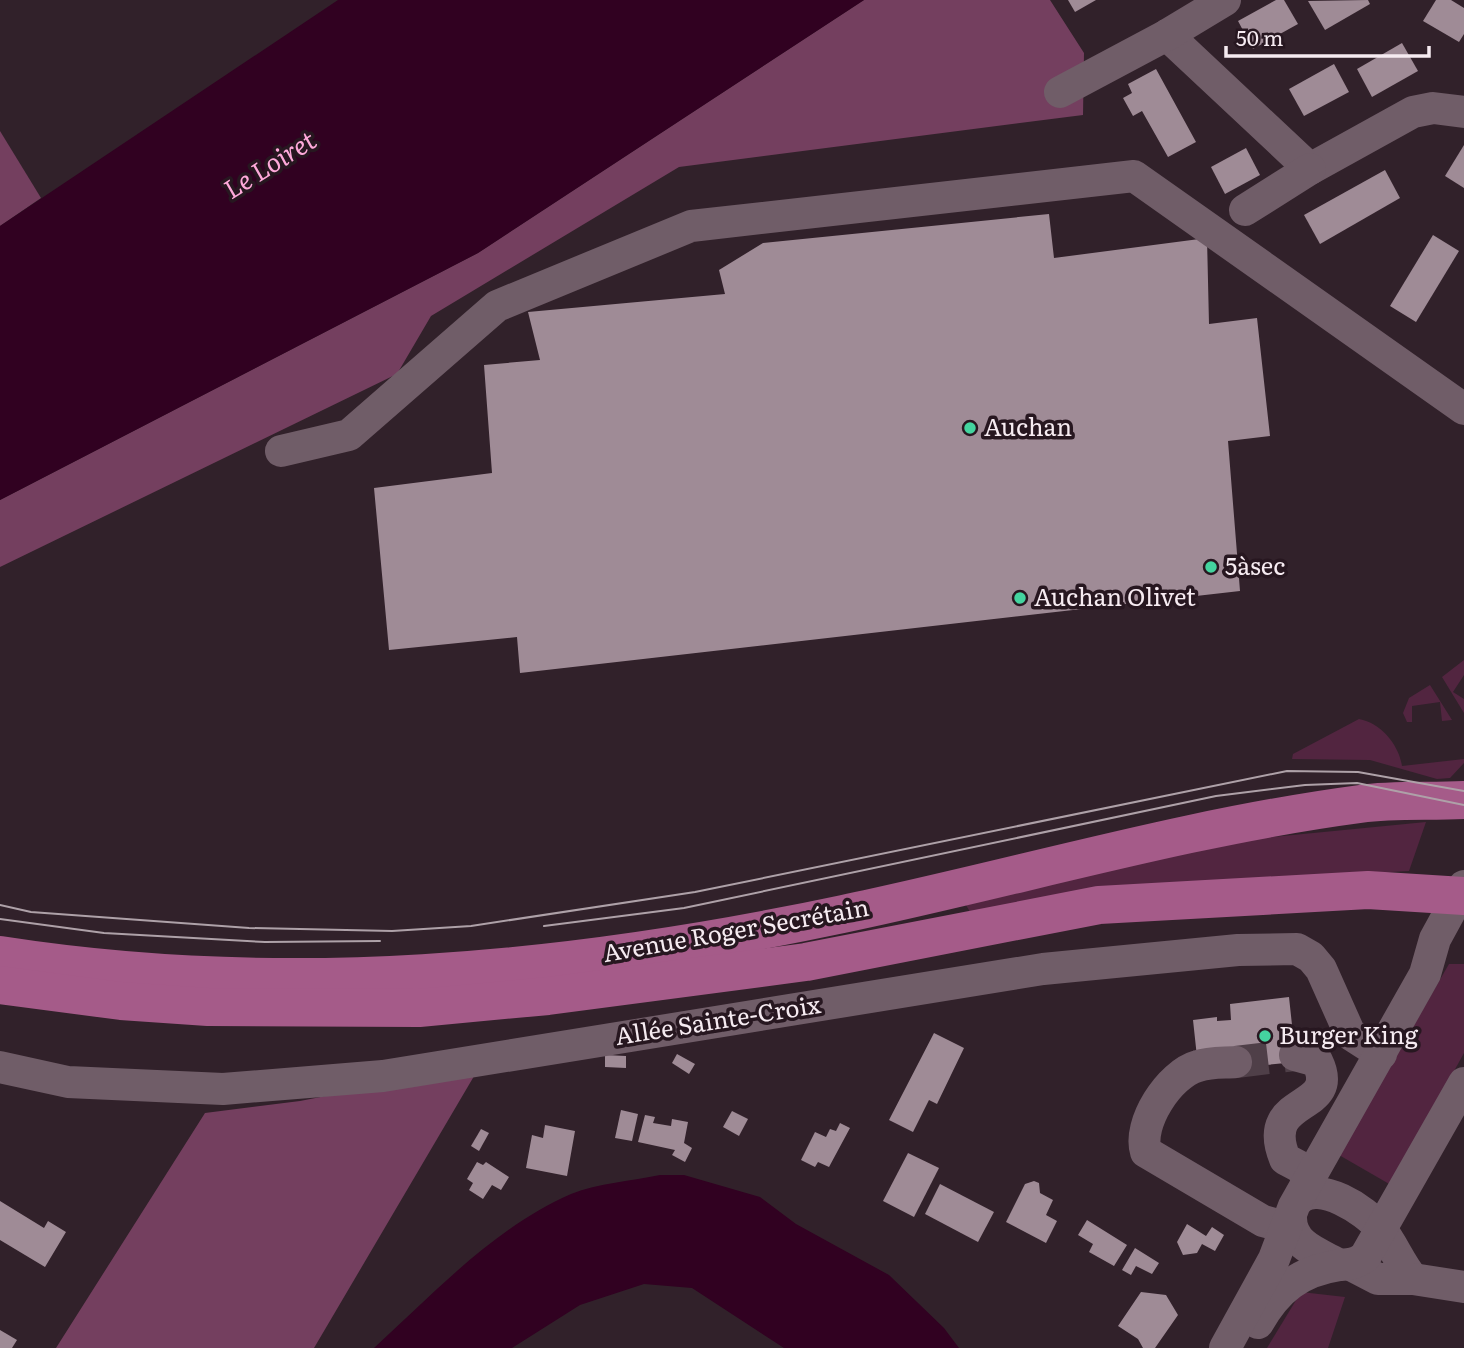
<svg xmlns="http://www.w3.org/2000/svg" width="1464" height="1348" font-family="Literata,serif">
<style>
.green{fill:#522540}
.forest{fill:#743f5f}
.water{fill:#310121}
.building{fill:#9f8b96}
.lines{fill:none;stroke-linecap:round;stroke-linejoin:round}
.minor-tunnel{stroke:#4f3f48;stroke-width:32;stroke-dasharray:32 16;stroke-linecap:butt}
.minor{stroke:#705d68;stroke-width:32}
.major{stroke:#a55b89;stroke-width:38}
.tram{stroke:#aea1a8;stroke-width:2}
.poi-dot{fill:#44d49f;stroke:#271720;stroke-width:2.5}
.labels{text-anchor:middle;stroke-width:7;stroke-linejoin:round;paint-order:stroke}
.poi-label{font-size:24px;fill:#f6ebf1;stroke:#271720;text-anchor:start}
.street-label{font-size:24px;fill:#f6ebf1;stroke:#271720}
.water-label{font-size:26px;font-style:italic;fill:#fea9da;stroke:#271720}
</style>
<rect width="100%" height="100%" fill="#31212a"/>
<g class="green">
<polygon points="1464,660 1464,675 1453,692 1464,699 1464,713 1442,677"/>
<polygon points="1430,685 1452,720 1442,721 1440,702 1412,706 1412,722 1407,722 1403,713 1409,698"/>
<path d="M1359,719C1381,723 1399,745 1402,766L1464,759V763L1450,778L1437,779L1370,760L1292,759L1293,754Z"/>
<polygon points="1426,822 1409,871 1095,888 970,912 966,905 1148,861 1263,838"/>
<polygon points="1449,964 1464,964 1464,1053 1391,1185 1339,1155"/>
<polygon points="1301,1292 1345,1297 1328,1348 1267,1348"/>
</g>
<g class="forest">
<polygon points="864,0 1050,0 1084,53 1083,115 679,167 431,316 397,374 0,567 0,500 478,253"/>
<polygon points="0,131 41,198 0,226"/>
<polygon points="480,1066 314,1348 56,1348 205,1113 300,1101"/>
</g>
<g class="water">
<polygon points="338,0 864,0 478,253 0,500 0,226"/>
<path d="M660,1175H684L760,1197L796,1224L889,1275L944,1328L959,1348H784L692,1288L644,1284L580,1305L512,1348H374C435,1292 494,1228 571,1194C598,1183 632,1181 660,1175Z"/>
</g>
<g class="building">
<polygon points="1068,0 1096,0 1075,12"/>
<polygon points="1276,0 1284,0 1298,24 1253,49 1238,21"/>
<polygon points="1368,0 1370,4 1325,30 1308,1"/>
<polygon points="1436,0 1451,0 1464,8 1464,34 1459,42 1423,21"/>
<polygon points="1402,43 1418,71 1372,97 1357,69"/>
<polygon points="1334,64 1349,92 1304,116 1289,89"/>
<polygon points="1156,69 1196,142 1168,157 1142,111 1133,116 1123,98 1132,93 1128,84"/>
<polygon points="1464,145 1464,188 1445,176"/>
<polygon points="1246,148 1260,175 1225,194 1211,167"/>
<polygon points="1385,170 1400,198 1320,244 1304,215"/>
<polygon points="1049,214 1054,258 1207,238 1209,324 1257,318 1270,436 1228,441 1240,591 520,673 517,637 389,650 374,488 492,473 484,365 540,360 528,312 725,294 719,270 763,243"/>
<polygon points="1433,235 1459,251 1416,322 1390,306"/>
<polygon points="1289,997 1296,1062 1236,1068 1197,1057 1193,1020 1217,1017 1217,1021 1231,1020 1230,1004"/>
<polygon points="934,1033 964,1048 937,1104 929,1100 913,1132 889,1120"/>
<polygon points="677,1054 695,1064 689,1074 672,1063"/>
<polygon points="605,1055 626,1056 626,1068 605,1067"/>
<polygon points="621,1110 638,1114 632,1141 615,1138"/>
<polygon points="732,1111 748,1119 739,1136 723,1127"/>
<polygon points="645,1115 655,1117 653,1123 671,1126 672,1119 688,1122 684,1143 692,1148 685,1162 672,1155 675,1150 638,1142"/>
<polygon points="840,1123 850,1128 829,1167 818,1162 815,1167 801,1160 815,1132 826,1137 830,1129 836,1131"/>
<polygon points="545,1125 575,1131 567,1176 526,1168 532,1135 543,1138"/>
<polygon points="481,1129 489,1133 479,1151 471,1146"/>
<polygon points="908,1153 939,1168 914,1217 883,1201"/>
<polygon points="477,1162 483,1165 486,1162 509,1177 501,1190 492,1185 483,1199 469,1190 473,1183 467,1179"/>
<polygon points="1034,1181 1039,1183 1040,1193 1053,1200 1046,1215 1057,1221 1046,1243 1006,1222 1025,1184"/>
<polygon points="940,1184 994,1212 978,1242 925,1214"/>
<polygon points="0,1201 44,1228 48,1221 66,1232 45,1267 0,1240"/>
<polygon points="1087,1220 1127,1245 1114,1266 1089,1252 1093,1244 1078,1235"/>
<polygon points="1187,1224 1206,1236 1212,1227 1224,1235 1215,1251 1202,1244 1197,1253 1183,1255 1177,1242"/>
<polygon points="1135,1248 1159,1263 1152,1274 1136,1266 1131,1275 1122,1270"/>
<polygon points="1141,1292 1166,1295 1178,1315 1155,1348 1143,1348 1138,1339 1118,1326"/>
<polygon points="0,1330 17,1340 12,1348 0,1348"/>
</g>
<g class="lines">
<polyline class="minor-tunnel" points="1236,1062 1295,1055"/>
<g class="minor">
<polyline points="1167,35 1310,169 1413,112 1433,108 1464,112"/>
<polyline points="1060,92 1167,35 1225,0"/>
<polyline points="1245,210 1310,169"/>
<polyline points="281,451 349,435 497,306 691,226 1134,176 1464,409"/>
<path d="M1295,1055L1317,1061C1343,1114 1258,1093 1285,1159L1302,1168L1308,1182"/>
<path d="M1236,1062C1224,1063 1210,1062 1198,1066C1169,1074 1137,1124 1146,1152L1263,1221L1285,1227"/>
<polyline points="0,1067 68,1082 223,1089 383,1076 1043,969 1238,950 1297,949 1311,957 1321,969 1350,1034 1381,1054"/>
<path d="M1299,1199C1319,1180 1365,1210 1380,1228C1393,1244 1400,1264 1413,1279"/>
<path d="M1291,1218C1291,1245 1318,1253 1340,1265"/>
<polyline points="1353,1266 1378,1279 1413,1279 1464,1287"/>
<path d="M1258,1323C1277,1289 1300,1271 1340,1265C1351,1264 1355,1264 1365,1257L1464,1083"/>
<polyline points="1225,1348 1274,1259 1294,1206 1425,974 1435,939 1464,886"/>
</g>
<g class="major">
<path d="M0,955C283,999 564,973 843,914C1015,878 1186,827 1360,804C1395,799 1430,802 1464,800"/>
<polyline points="0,985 121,1001 208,1007 419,1008 548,996 806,962 1099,905 1368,890 1464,896"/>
</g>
<g class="tram">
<polyline points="0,905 31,912 249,928 392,931 471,926 695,892 1287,771 1358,772 1464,791"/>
<polyline points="0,919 104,933 265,942 380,941"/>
<polyline points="544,926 684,908 1216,796 1305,785 1357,783 1464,805"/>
</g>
</g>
<g class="poi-dot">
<circle cx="970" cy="428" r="7"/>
<circle cx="1211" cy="567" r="7"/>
<circle cx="1020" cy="598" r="7"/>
<circle cx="1265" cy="1036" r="7"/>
</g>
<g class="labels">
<g class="poi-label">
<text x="984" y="436">Auchan</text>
<text x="1225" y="575">5àsec</text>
<text x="1034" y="606">Auchan Olivet</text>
<text x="1279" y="1044">Burger King</text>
</g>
<g class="street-label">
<text transform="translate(736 931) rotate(-10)" y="8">Avenue Roger Secrétain</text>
<text transform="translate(718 1021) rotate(-9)" y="8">Allée Sainte-Croix</text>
</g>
<g class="water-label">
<text transform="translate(270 165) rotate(-32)" y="9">Le Loiret</text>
</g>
</g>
<path d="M1226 46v10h203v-10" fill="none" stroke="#f6ebf1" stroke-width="3.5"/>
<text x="1236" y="46" font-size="21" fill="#f6ebf1" stroke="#271720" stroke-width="5" paint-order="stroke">50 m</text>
</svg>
